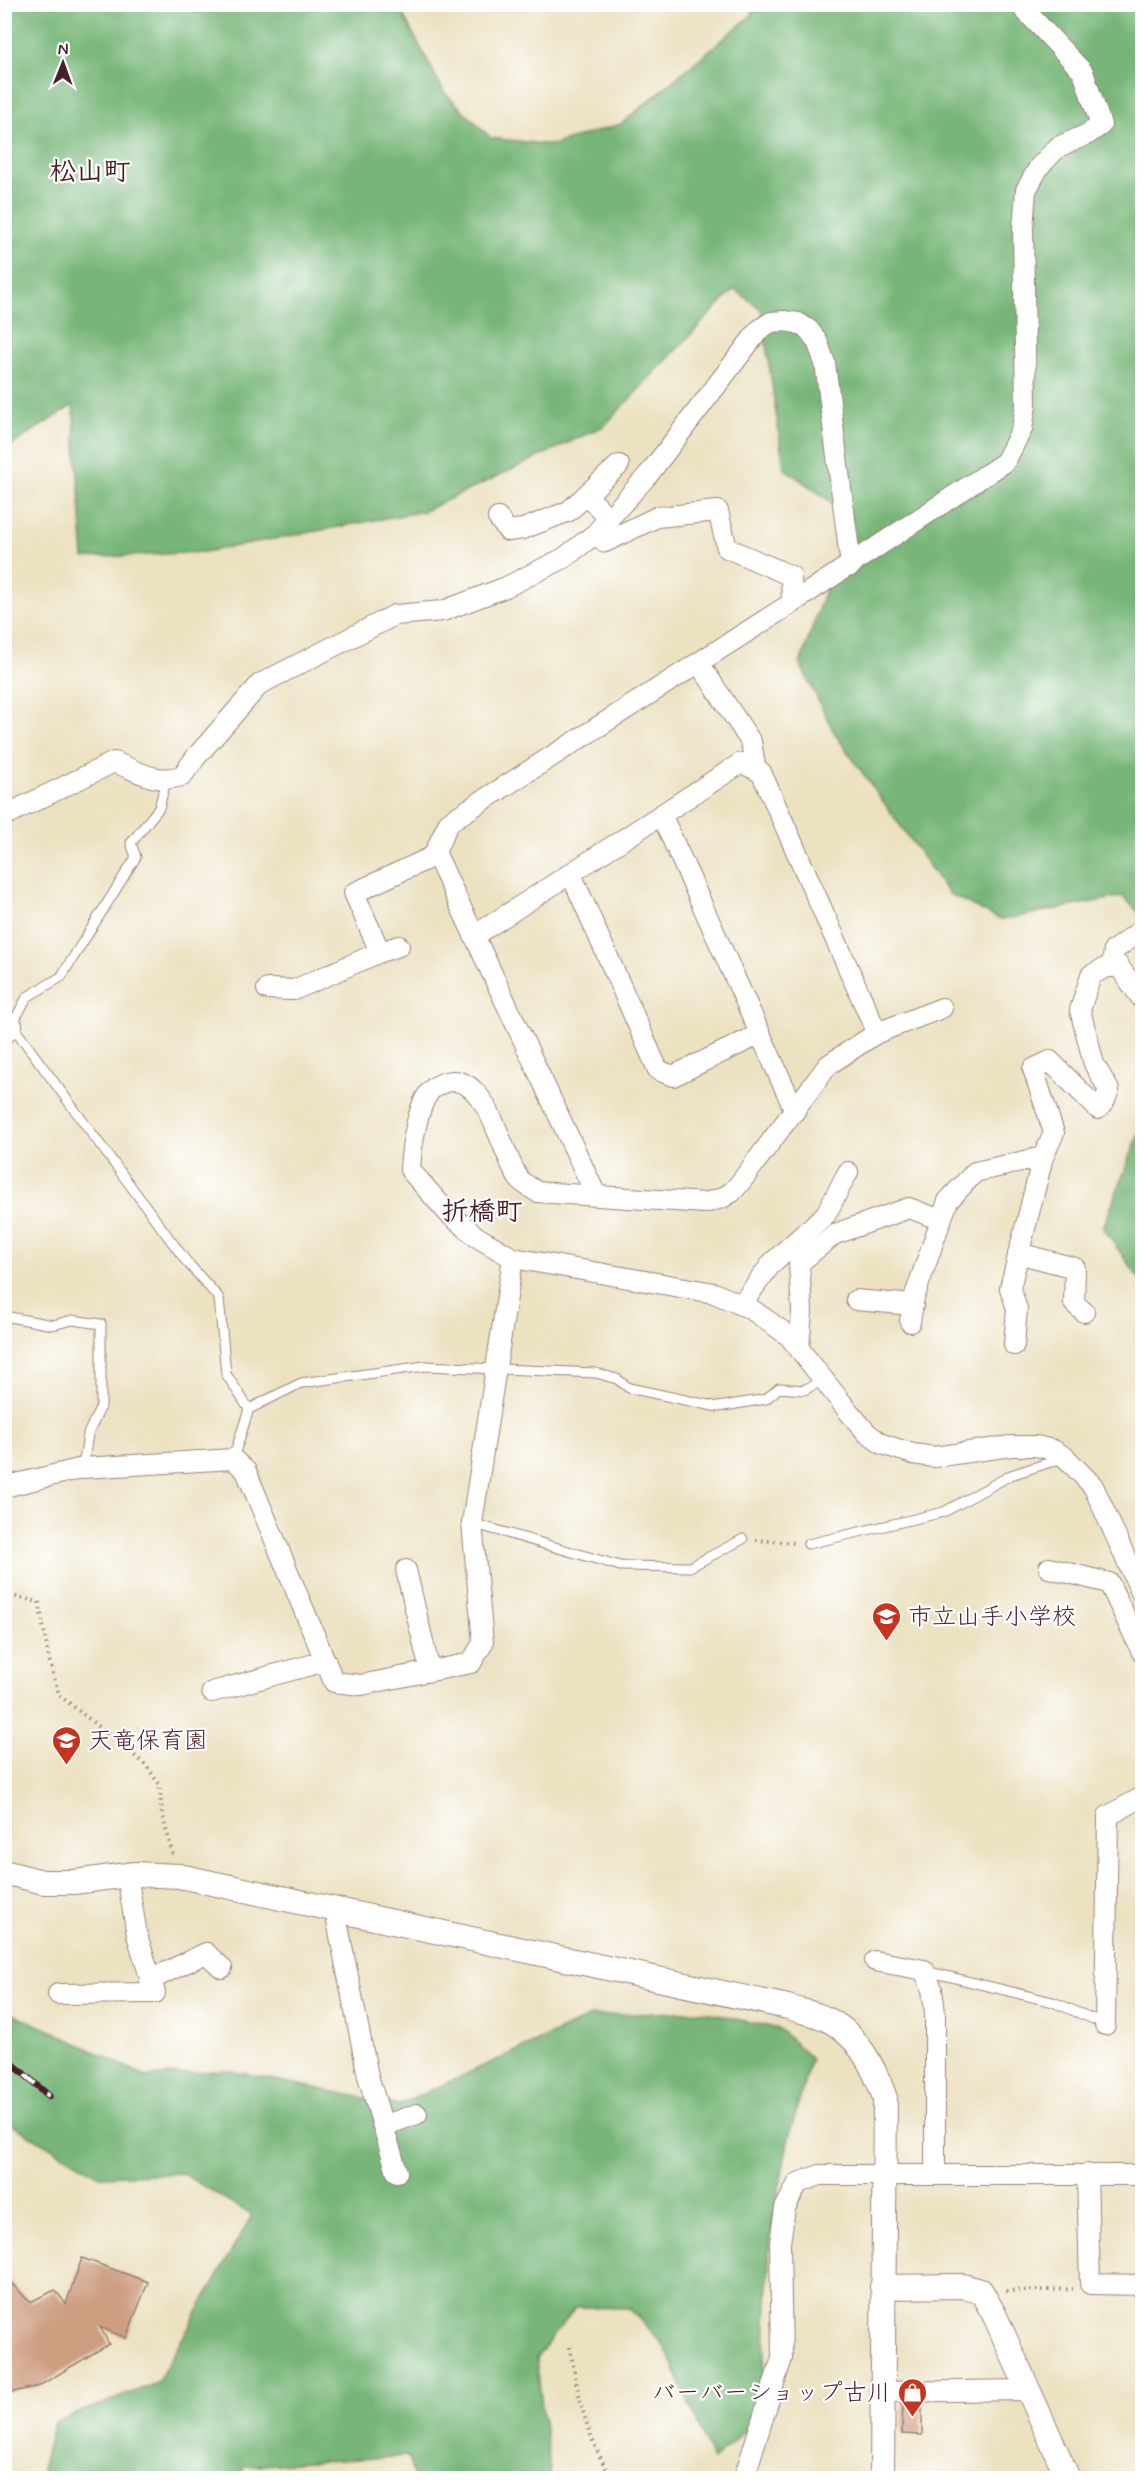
<svg xmlns="http://www.w3.org/2000/svg" width="1147" height="2483" font-family="Mynerve,'Klee One',sans-serif">
<style>
.forest{fill:#77b678;stroke:#606a52;stroke-width:1.5}
.building{fill:#ce9e81}
.lines{fill:none;stroke-linecap:round;stroke-linejoin:round}
.service-casing{stroke:#9b8076;stroke-width:11}
.minor-casing{stroke:#9b8076;stroke-width:22}
.tertiary-casing{stroke:#9b8076;stroke-width:26}
.path{stroke:#9b8076;stroke-width:4;stroke-dasharray:1.5 4.5;stroke-linecap:butt}
.service{stroke:#fff;stroke-width:9}
.minor{stroke:#fff;stroke-width:20}
.tertiary{stroke:#fff;stroke-width:24}
.rail-casing{stroke:#4a1f2b;stroke-width:7}
.rail{stroke:#fff;stroke-width:4.5;stroke-dasharray:14;stroke-linecap:butt}
.labels{text-anchor:middle;stroke-width:4.5;stroke-linejoin:round;paint-order:stroke}
.poi-label{font-size:24px;fill:#4a1f2b;stroke:#fff;text-anchor:start}
.quarter-label{font-size:27px;font-weight:bold;fill:#4a1f2b;stroke:#fff}
</style>
<rect width="100%" height="100%" fill="#fff"/>
<filter id="ink" filterUnits="userSpaceOnUse"><feTurbulence type="fractalNoise" baseFrequency=".0167" numOctaves="2"/><feDisplacementMap in="SourceGraphic" scale="12" xChannelSelector="R" yChannelSelector="G"/><feConvolveMatrix kernelMatrix="1 2 1 2 8 2 1 2 1" color-interpolation-filters="sRGB"/></filter>
<filter id="wash" filterUnits="userSpaceOnUse"><feTurbulence type="fractalNoise" baseFrequency=".008" numOctaves="4" result="noise"/><feDisplacementMap in="SourceGraphic" scale="24" xChannelSelector="R" yChannelSelector="G"/><feGaussianBlur stdDeviation="1.35" result="paint"/><feColorMatrix in="noise" values="0 0 0 0 0 0 0 0 0 0 0 0 0 0 0 0 0 1.4 0 .05"/><feComposite in="paint" operator="in"/></filter>
<g filter="url(#wash)">
<rect width="100%" height="100%" fill="#ece2c2"/>
<g class="forest">
<polygon points="5,5 398,5 444,92 491,138 552,145 621,124 753,14 751,5 1142,5 1142,916 1123,896 1001,920 949,894 835,734 800,664 850,516 784,468 761,309 734,289 604,426 424,511 204,552 84,558 73,405 11,445 5,477 4,37 9,29 5,20"/>
<polygon points="1142,1126 1142,1283 1103,1228"/>
<polygon points="5,2011 54,2032 147,2077 226,2070 399,2105 592,2016 702,2011 779,2029 811,2058 788,2141 770,2238 762,2415 713,2460 665,2347 629,2308 576,2307 536,2358 551,2478 415,2478 407,2456 244,2466 241,2478 39,2478 55,2422 157,2383 252,2215 182,2173 100,2176 5,2121"/>
</g>
<g id="blocks">
<g class="building">
<polygon points="82,2258 148,2282 126,2338 100,2327 109,2344 39,2386 4,2394 4,2282 10,2282 30,2302 55,2290 66,2304"/>
<polygon points="903,2400 922,2401 922,2435 902,2434"/>
</g>
</g>
</g>
<g filter="url(#ink)">
<use href="#blocks" fill-opacity="0" stroke="#9b8076" stroke-width="1.5"/>
<g class="lines">
<defs>
<g id="service">
<polyline points="166,780 159,808 131,843 136,857 61,977 27,997 12,1025 186,1261 219,1298 226,1374 249,1409"/>
<polyline points="4,1316 53,1325 72,1320 101,1324 101,1406 88,1434 83,1468"/>
<polyline points="233,1459 249,1409 301,1383 425,1366 596,1373 617,1379 629,1388 718,1407 766,1399 779,1388 804,1390 823,1380"/>
<polyline points="472,1523 620,1566 690,1567 743,1539"/>
<polyline points="808,1544 944,1512 1011,1475 1063,1458"/>
<polyline points="926,1971 1053,2002 1105,2024"/>
</g>
<g id="minor">
<polyline points="498,518 508,531 523,529 569,511 586,495"/>
<polyline points="609,518 586,495 619,465"/>
<polyline points="595,534 605,542 657,517 718,511 727,548 791,576 792,603 449,822 435,852 596,1195"/>
<polyline points="792,603 1005,462 1022,429 1026,405 1023,229 1026,190 1039,167 1058,147 1088,134 1101,125 1083,72 1019,4"/>
<polyline points="699,663 751,742 756,770"/>
<path d="M4,816L114,762C141,772 153,784 182,776L196,757L260,684L395,615L443,611L506,587L564,558L595,534L648,475L759,330L771,322L784,321L798,323L809,330L817,341L825,363L851,566"/>
<polyline points="662,816 795,1111"/>
<polyline points="571,874 658,1070 673,1076 760,1034"/>
<path d="M474,936L741,763L761,772L877,1033L828,1065L740,1183L732,1192L722,1198L705,1203L537,1192C532,1188 523,1184 519,1179C499,1149 484,1057 435,1087C417,1098 411,1151 410,1170L448,1213L477,1237L513,1258L714,1293L751,1309L789,1336L849,1412L867,1433L882,1444L913,1454L934,1457L1011,1446H1036L1053,1450L1065,1457L1093,1486L1142,1594"/>
<polyline points="380,952 354,893 436,855"/>
<polyline points="1112,967 1114,950 1142,930"/>
<polyline points="267,989 294,990 380,952 399,946"/>
<polyline points="877,1033 942,1008"/>
<polyline points="4,1035 12,1025"/>
<polyline points="1043,1157 1054,1133 1033,1069 1050,1061 1098,1109 1105,1100 1109,1090 1094,1064 1080,1010 1091,975 1105,968 1118,965 1142,999"/>
<polyline points="941,1220 948,1201 975,1172 1043,1157 1010,1288 1017,1309 1014,1345"/>
<polyline points="1018,1253 1075,1268 1074,1303 1084,1312"/>
<polyline points="856,1300 913,1305"/>
<polyline points="741,1305 772,1263 826,1214 848,1172"/>
<polyline points="799,1348 802,1312 799,1263 835,1234 909,1208 941,1220 914,1298 910,1322"/>
<polyline points="4,1487 83,1468 233,1459 246,1471 334,1682 361,1685 471,1663 483,1643 472,1523 513,1258"/>
<polyline points="1049,1568 1109,1583 1142,1652"/>
<polyline points="406,1570 430,1671"/>
<polyline points="212,1692 325,1661"/>
<polyline points="338,1910 337,1921 368,2076 397,2172"/>
<polyline points="875,1961 924,1970 932,1989 935,2013 935,2174"/>
<polyline points="150,1980 206,1953 222,1968"/>
<polyline points="58,1994 155,1993 137,1935 127,1875"/>
<polyline points="1105,2025 1108,1816 1142,1797"/>
<polyline points="383,2126 417,2114"/>
<polyline points="1087,2174 1090,2284 1142,2285"/>
<polyline points="882,2392 1029,2390"/>
<polyline points="744,2478 782,2358 780,2243 785,2208 798,2183 820,2175 1142,2175"/>
</g>
<g id="tertiary">
<path d="M4,1872L43,1882H74L135,1874L179,1876L788,2007C800,2011 813,2013 824,2018C857,2032 874,2067 885,2098L882,2478"/>
<polyline points="882,2287 963,2286 981,2291 994,2314 1068,2478"/>
</g>
</defs>
<use href="#service" class="service-casing"/>
<use href="#minor" class="minor-casing"/>
<use href="#tertiary" class="tertiary-casing"/>
<g class="path">
<polyline points="756,1540 796,1543"/>
<polyline points="4,1594 39,1602 49,1659 59,1695 146,1765 159,1784 162,1814 173,1855"/>
<polyline points="1006,2291 1073,2289"/>
<path d="M570,2347C578,2394 586,2438 612,2478"/>
</g>
<use href="#service" class="service"/>
<use href="#minor" class="minor"/>
<use href="#tertiary" class="tertiary"/>
<defs>
<polyline id="rail" points="4,2056 49,2096"/>
</defs>
<use href="#rail" class="rail-casing"/>
<use href="#rail" class="rail"/>
</g>
</g>
<defs>
<symbol id="school-pin" viewBox="-11 -11 22 30"><path d="M0 17L-7.5 6A9.5 9.5 0 1 1 7.5 6Z" fill="#c8321e" stroke="#fff"/><path d="M0-5L7-2L0 1L-7-2ZM-4 1L0 2.5L4 1V4Q0 6-4 4Z" fill="#fff"/></symbol>
<symbol id="shop-pin" viewBox="-11 -11 22 30"><path d="M0 17L-7.5 6A9.5 9.5 0 1 1 7.5 6Z" fill="#c8321e" stroke="#fff"/><path d="M-5-2.5h2.3a2.7 3.5 0 0 1 5.4 0H5L5.5 6h-11ZM-1.5-2.5h3a1.5 2.3 0 0 0-3 0Z" fill="#fff"/></symbol>
</defs>
<g fill-rule="evenodd">
<use href="#school-pin" x="870" y="1600" width="33" height="45"/>
<use href="#school-pin" x="50" y="1724" width="33" height="45"/>
<use href="#shop-pin" x="896" y="2376" width="33" height="45"/>
</g>
<g class="labels">
<g class="poi-label">
<text x="908" y="1624">市立山手小学校</text>
<text x="88" y="1748">天竜保育園</text>
<text x="891" y="2400" text-anchor="end">バーバーショップ古川</text>
</g>
<g class="quarter-label">
<text x="90" y="180">松山町</text>
<text x="482" y="1220">折橋町</text>
</g>
</g>
<rect width="1147" height="2483" fill="none" stroke="#fff" stroke-width="24"/>
<g transform="translate(63 63) rotate(1)" stroke="#ffffff" stroke-width="4.5" paint-order="stroke">
<path d="M0-4.5L10 22L0 15L-10 22Z" fill="#4a1f2b"/>
<text y="-9" font-size="16" font-weight="bold" text-anchor="middle" fill="#4a1f2b">N</text>
</g>
</svg>
